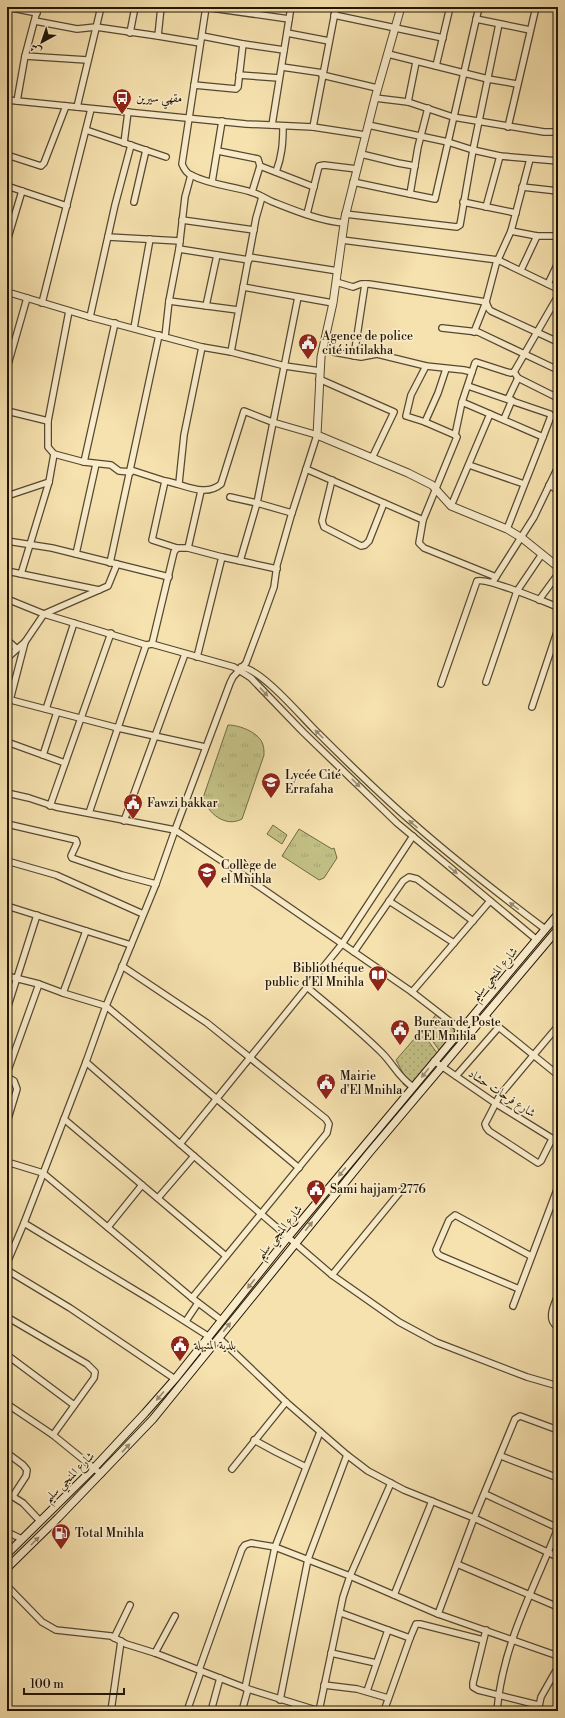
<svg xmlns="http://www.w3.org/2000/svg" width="565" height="1718" font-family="'Libre Bodoni',Amiri,serif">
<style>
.grass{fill:url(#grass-dots);stroke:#726a46}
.park{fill:url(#park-tufts);stroke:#726a46}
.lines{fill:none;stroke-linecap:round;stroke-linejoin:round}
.minor-casing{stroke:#564830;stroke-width:8}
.tertiary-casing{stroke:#564830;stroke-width:9}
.secondary-casing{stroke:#211405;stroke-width:9}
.minor{stroke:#f9eccb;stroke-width:5.5}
.tertiary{stroke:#f9eccb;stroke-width:7}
.secondary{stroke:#f9eccb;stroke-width:7}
.oneway{fill:#988b72}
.labels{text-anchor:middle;stroke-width:3.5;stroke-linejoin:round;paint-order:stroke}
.poi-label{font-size:12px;fill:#211405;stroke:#f9eccb;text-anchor:start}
.street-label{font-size:12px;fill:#211405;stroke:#f9eccb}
</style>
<defs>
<pattern id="grass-dots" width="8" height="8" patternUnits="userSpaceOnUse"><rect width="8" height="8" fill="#c3c186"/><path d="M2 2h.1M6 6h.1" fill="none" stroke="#a7a572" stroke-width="1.8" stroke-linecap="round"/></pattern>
<pattern id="park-tufts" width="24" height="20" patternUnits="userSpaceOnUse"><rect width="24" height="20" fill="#c3c186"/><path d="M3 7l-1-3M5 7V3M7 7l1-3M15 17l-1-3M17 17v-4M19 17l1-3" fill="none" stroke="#a7a572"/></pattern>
</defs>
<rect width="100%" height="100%" fill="#f6e2af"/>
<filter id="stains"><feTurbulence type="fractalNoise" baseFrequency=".005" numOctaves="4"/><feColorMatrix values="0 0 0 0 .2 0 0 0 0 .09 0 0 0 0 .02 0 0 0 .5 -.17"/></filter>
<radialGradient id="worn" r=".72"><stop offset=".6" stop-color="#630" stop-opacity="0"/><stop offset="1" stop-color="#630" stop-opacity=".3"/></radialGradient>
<g class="grass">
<polygon points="439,1011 457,1028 439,1050 424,1029"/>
<polygon points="421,1031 437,1053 408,1088 403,1084 403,1073 396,1060"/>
</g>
<g class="park">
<path d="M228,725C240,725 260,733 263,745C264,748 264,752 264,755L242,819C225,828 208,813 203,798Z"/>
<polygon points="273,825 287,835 282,844 267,834"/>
<polygon points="299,829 332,849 334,848 337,858 324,878 319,880 282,856"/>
</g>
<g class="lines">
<defs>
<g id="minor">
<polyline points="7,7 37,13"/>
<polyline points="204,7 289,19"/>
<path d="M206,7L182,164C184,169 186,173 191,175C210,185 232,186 251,192C259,194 266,199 273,202C296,211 320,221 344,223"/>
<polyline points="254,13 254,7"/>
<polyline points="334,15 443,38"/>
<polyline points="476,19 530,30"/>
<polyline points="35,21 77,29 96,27 158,36 161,7"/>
<polyline points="130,33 135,7"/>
<polyline points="287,33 329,41"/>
<polyline points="158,36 200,43"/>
<polyline points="202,36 243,44 284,50"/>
<polyline points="388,54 488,79 517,84"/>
<polyline points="25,56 87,60"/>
<polyline points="436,66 450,7"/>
<polyline points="282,67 323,73"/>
<polyline points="239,75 279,78"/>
<polyline points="322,75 377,88"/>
<polyline points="558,75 558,83"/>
<polyline points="194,85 236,89 238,87 243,44"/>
<polyline points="375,98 408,102 453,117 544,132 558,132"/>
<polyline points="7,100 246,124 313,127 365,135"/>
<polyline points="17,101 25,56 38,7"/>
<polyline points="408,102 416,62"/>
<polyline points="77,107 101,7"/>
<polyline points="272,125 291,7"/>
<polyline points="368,125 448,142 473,150 500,156 558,161"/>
<polyline points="313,127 336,7"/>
<polyline points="508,127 536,7"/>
<polyline points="86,130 166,157"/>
<polyline points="124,143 128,112"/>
<polyline points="218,151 258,159 260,166 252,192"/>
<polyline points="361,154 398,163 415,166"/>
<polyline points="7,155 41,166 44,163 66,106"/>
<polyline points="260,166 314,187"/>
<path d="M276,172C282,156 283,143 283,126"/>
<polyline points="212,182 222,121"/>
<polyline points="353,182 410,194 418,147 428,108"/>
<polyline points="7,186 67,206"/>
<polyline points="522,187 558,191"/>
<polyline points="410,194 435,199 479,7"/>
<polyline points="134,202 146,150"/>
<polyline points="463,202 516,213"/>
<polyline points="486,207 500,156"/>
<polyline points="307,214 319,166 324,165 357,169"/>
<polyline points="345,214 457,227 460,225 473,150 499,24"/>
<polyline points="182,220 254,230"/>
<polyline points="511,231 537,236 558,236"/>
<polyline points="108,237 180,241"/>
<polyline points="342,240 498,260 558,289"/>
<polyline points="7,241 22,191"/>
<polyline points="179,249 249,260"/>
<polyline points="249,257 338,271"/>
<polyline points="521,270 537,236"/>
<polyline points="336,282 353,287 361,284 369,284 486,302"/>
<polyline points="548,284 558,263"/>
<polyline points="243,287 333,303"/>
<polyline points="7,292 90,317 202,347 231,352 285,366 320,371"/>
<polyline points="169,301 238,310"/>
<polyline points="486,302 489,309 491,311 558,342"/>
<polyline points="42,303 91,109"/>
<polyline points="206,306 217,255"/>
<polyline points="69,311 48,421 48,447 54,454 84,462 111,465 119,471 131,472"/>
<polyline points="90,317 115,205 131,145"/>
<polyline points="134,328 150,239"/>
<polyline points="442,328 478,332 558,370"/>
<polyline points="474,332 486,302 496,264 511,231 530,159"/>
<polyline points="165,337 169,301 179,249 185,197 191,175"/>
<polyline points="322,350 361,357 377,354 426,366 464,370 472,372"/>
<polyline points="231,352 256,218 262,197"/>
<polyline points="354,356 365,284"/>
<polyline points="426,366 411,395 406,416 425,422 455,435 462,402 475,363 476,362 507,372 511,373 514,372 558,296"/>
<polyline points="7,368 27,298"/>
<polyline points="514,372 518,378 558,398"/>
<polyline points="319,379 394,412 372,458"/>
<polyline points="468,386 550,414 551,416 543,437"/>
<polyline points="508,399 518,378"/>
<polyline points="462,402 490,414"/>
<polyline points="7,411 48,421"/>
<polyline points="504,419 512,400"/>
<polyline points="425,422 438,393 446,369"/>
<polyline points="455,435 457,437 423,520 419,543 424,548 496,577"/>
<polyline points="84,462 115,323"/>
<polyline points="469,465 524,484"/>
<polyline points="306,469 423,520"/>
<polyline points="131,470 165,481 152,540 177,548"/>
<polyline points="332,480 322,521 324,527 361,546 365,545 369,541 384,503"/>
<path d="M165,481C184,484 205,498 221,484L244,411L272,422L317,435L291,516L277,565L274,587L261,623L246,663L233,677L230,683L175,830L228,865L412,992L461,1030"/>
<polyline points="179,483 184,435 202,347"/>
<polyline points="549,485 558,490"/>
<polyline points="7,496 49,482"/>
<polyline points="230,497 257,503 240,561"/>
<polyline points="451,506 490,414 543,437 507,529"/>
<polyline points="292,513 257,503 298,297"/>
<polyline points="7,541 52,548 169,577"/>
<polyline points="188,548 222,557"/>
<polyline points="76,554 96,464"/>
<polyline points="110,563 159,335"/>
<polyline points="7,571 99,590"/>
<polyline points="21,574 49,482 54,454"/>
<polyline points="494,580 534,517 558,467"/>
<polyline points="7,599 44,614 146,645 152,644 234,667 251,678 303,732 397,823 537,940"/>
<polyline points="539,600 558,574"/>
<polyline points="7,640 17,649"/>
<polyline points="152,644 174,552 177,548 188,548 201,491"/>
<polyline points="197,657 222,557 277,569"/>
<polyline points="7,658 25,642 44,614 108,586 117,564"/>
<path d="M241,667C261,669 299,714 314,729C346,761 378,793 413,823C455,860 500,895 545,929"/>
<polyline points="486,682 517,591 542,554"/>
<path d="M441,684L477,581C486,577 545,602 558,607"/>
<polyline points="7,699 118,728 205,747"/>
<polyline points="10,700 25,642"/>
<polyline points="532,707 558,629"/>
<polyline points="46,709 74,623"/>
<polyline points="7,742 65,763"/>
<polyline points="43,755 57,712"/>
<polyline points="7,793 29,798 56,807 175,830 156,884 106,1006 86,1062 24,1223 7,1263"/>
<polyline points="50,806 111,633"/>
<polyline points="89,813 146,645"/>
<polyline points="124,821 185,654"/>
<polyline points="7,824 76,840 77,843 71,856 72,858 122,875 156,884"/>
<polyline points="7,861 56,875 143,914"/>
<polyline points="389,901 454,943"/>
<polyline points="7,906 131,945"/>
<polyline points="354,952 403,881 409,877 417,879 473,921"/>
<polyline points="7,976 39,984 63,993 106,1006 299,1168"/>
<path d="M308,988C333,1009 359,1030 382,1053C394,1065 398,1077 413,1087"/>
<polyline points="412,992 490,901"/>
<polyline points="63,993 86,931"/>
<polyline points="7,1009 37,915"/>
<polyline points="485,1016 558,1075"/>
<polyline points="434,1061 495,1103 558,1142"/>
<polyline points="86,1062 180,1144 342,944 413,836"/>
<polyline points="7,1073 39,984"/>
<polyline points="456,1076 498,1028"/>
<polyline points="7,1077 14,1081 17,1089 7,1122"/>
<polyline points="64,1119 226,1256"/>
<polyline points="552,1139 541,1161 538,1163 489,1131 486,1127 485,1124 500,1095 558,1026"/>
<polyline points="180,1144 332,1275 399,1322 436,1342 527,1377 558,1386"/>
<polyline points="7,1162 43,1173 192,1298 327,1133 329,1124 326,1119 207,1023 122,966"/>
<polyline points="158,1198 194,1156"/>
<polyline points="24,1223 153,1301 208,1336"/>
<polyline points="108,1227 142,1185"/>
<polyline points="7,1270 70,1308 175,1379"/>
<polyline points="332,1275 400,1192"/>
<polyline points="519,1289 441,1256 438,1254 436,1250 449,1220 455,1215 531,1256"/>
<path d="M558,1295C554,1305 546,1320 558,1327"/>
<polyline points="192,1298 221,1320"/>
<polyline points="513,1306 558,1187"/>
<polyline points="7,1317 87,1364 95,1372 94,1378 53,1435"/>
<polyline points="186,1321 198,1303"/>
<polyline points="219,1338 286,1402 347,1455 368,1471 404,1490 474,1518 558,1557"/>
<polyline points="7,1355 74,1405"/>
<polyline points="7,1404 53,1435 101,1474"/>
<polyline points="254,1440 276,1452 306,1467"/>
<polyline points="7,1453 23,1465 27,1470 26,1476 13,1496"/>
<polyline points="501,1456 558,1478"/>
<polyline points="232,1469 286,1402"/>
<polyline points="7,1493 23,1503 40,1521"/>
<polyline points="485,1494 558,1528"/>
<polyline points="7,1532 22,1539"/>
<polyline points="457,1564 558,1607"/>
<polyline points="7,1586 42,1622 56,1630 111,1636 126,1644 155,1653 248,1689 319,1711"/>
<polyline points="394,1595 432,1501"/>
<polyline points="341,1613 410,1638"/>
<polyline points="438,1614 474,1518 515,1419 520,1416 558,1430"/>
<polyline points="486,1630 473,1683 473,1687 478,1690 538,1705"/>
<polyline points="114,1638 130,1605"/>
<polyline points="155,1653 175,1616"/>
<polyline points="331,1653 376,1663"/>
<polyline points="199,1670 242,1549 245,1545 251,1543 275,1547 350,1576 438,1614 558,1656"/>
<polyline points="324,1685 357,1689 388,1698"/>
<polyline points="245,1688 275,1547 320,1432"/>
<polyline points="367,1691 388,1630"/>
<polyline points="280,1700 308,1559 347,1455"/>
<polyline points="111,1711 121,1641"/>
<polyline points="187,1711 201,1671"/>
<polyline points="211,1711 220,1678"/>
<polyline points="242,1711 248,1689"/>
<polyline points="319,1711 343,1597 350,1576 391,1483"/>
<polyline points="384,1711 410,1638 416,1624 420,1624 483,1640"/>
<path d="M497,1711C502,1646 534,1588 558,1528"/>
<polyline points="538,1711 541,1697 558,1667"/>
</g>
<polyline id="tertiary" points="401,7 375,98 345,217 333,303 321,357 317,435 408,473 432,485 451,506 507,529 522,538 558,567"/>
<g id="secondary">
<polyline points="7,1554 94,1468 145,1413 175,1379 288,1237 558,914"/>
<polyline points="7,1568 58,1518 153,1419 369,1153 558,929"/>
</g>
</defs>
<use href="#minor" class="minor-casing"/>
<use href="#tertiary" class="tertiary-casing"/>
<use href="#secondary" class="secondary-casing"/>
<use href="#minor" class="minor"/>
<use href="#tertiary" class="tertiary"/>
<use href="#secondary" class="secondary"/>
</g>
<defs><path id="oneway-solid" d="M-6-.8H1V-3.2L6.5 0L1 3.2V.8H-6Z"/></defs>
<g class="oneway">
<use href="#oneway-solid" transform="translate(264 692) rotate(47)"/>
<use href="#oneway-solid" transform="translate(319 734) rotate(-135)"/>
<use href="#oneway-solid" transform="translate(356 783) rotate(45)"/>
<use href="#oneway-solid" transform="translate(413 824) rotate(-139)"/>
<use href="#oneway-solid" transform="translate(453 870) rotate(40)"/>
<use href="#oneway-solid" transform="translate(514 906) rotate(-143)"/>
<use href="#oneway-solid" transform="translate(425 1073) rotate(129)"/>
<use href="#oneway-solid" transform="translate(342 1172) rotate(130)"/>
<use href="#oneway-solid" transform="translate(309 1226) rotate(-51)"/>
<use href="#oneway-solid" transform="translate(251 1284) rotate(129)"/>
<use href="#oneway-solid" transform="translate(227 1327) rotate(-51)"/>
<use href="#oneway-solid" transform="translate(160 1396) rotate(131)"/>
<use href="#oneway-solid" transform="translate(126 1448) rotate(-47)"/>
<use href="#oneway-solid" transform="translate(35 1541) rotate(-45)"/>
</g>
<defs>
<symbol id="bus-pin" viewBox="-11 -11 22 30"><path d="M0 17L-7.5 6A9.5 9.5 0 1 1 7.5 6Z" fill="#8f2418" stroke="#f9eccb"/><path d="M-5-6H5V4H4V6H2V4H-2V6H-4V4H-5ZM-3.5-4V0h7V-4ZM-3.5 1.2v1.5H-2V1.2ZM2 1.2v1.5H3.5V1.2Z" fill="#fff"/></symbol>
<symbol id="civic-pin" viewBox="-11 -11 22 30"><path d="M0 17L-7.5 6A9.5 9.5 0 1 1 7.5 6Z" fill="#8f2418" stroke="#f9eccb"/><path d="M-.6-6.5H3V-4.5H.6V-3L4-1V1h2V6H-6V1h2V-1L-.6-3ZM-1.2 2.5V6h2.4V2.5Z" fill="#fff"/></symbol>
<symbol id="school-pin" viewBox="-11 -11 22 30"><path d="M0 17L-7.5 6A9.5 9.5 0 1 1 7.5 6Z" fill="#8f2418" stroke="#f9eccb"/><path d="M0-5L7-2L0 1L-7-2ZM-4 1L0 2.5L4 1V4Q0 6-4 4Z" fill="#fff"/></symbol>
<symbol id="library-pin" viewBox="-11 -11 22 30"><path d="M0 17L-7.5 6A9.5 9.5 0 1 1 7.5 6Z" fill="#8f2418" stroke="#f9eccb"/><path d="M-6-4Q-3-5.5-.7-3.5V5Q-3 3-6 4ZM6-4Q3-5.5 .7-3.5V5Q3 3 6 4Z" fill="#fff"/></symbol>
<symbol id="fuel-pin" viewBox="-11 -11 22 30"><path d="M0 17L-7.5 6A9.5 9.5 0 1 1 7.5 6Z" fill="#8f2418" stroke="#f9eccb"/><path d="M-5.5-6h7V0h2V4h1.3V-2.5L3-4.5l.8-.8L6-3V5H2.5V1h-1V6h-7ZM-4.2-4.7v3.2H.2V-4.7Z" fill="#fff"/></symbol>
</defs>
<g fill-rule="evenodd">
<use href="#bus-pin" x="111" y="87" width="22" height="30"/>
<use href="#civic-pin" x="297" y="332" width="22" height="30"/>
<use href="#school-pin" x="260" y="771" width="22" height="30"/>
<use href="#civic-pin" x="122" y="792" width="22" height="30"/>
<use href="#school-pin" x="196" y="861" width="22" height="30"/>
<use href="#library-pin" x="367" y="964" width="22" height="30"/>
<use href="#civic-pin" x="389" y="1018" width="22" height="30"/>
<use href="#civic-pin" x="315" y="1072" width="22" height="30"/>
<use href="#civic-pin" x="305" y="1178" width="22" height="30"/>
<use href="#civic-pin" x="169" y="1334" width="22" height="30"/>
<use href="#fuel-pin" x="50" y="1522" width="22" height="30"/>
</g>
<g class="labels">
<g class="poi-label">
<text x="136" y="102">مقهي سيرين</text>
<text x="322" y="340">Agence de police<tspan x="322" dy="14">cité intilakha</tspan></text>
<text x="285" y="779">Lycée Cité<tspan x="285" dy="14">Errafaha</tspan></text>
<text x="147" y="807">Fawzi bakkar</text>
<text x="221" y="869">Collège de<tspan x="221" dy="14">el Mnihla</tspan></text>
<text x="364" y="972" text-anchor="end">Bibliothéque<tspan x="364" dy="14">public d'El Mnihla</tspan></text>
<text x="414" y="1026">Bureau de Poste<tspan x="414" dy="14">d'El Mnihla</tspan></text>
<text x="340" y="1080">Mairie<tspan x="340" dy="14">d'El Mnihla</tspan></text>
<text x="330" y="1193">Sami hajjam 2776</text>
<text x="194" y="1349">بلدية المنيهلة</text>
<text x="75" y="1537">Total Mnihla</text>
</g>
<g class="street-label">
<text transform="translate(494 974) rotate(-50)" y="4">شارع المنجي سليم</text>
<text transform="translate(502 1093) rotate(33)" y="4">شارع فرحات حشاد</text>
<text transform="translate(279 1232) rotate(-51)" y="4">شارع المنجي سليم</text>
<text transform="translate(69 1477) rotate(-45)" y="4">شارع المنجي سليم</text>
</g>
</g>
<rect width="565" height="1718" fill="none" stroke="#f6e2af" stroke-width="24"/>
<rect x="8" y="8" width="549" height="1702" fill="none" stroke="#211405" stroke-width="2"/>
<rect x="12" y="12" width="541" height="1694" fill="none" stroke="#211405"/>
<g transform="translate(42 42) rotate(220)" stroke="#f9eccb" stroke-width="3" paint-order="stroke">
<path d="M0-3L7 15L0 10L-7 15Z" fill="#211405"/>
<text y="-6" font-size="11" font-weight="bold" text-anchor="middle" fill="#211405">ش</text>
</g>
<path d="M24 1688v6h100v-6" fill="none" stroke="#211405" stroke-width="2"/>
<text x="30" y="1688" font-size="12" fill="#211405" stroke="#f9eccb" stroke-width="3" paint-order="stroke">100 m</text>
<rect width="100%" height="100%" filter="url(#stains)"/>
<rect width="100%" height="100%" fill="url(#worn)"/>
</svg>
